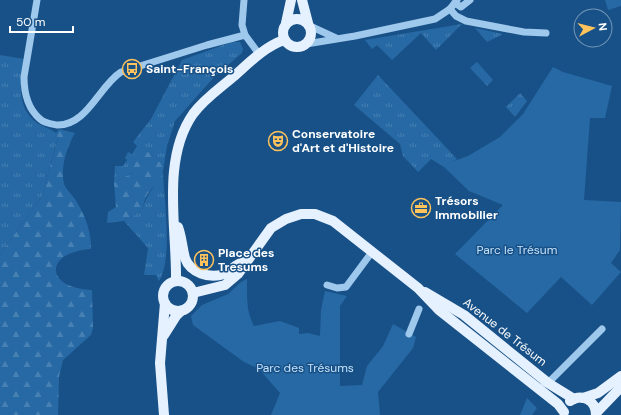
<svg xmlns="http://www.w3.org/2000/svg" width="621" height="415" font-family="'DM Sans',sans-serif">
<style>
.grass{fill:url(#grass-tufts)}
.forest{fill:url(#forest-firs)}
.green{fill:#2769a5}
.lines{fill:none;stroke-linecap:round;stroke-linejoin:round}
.minor{stroke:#9fc8ed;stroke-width:7}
.major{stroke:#e5f1ff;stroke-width:10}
.labels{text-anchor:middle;stroke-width:3;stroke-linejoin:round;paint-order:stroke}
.poi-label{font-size:12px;font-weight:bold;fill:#fff;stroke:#185187;text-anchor:start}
.park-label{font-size:12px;fill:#c4e1fa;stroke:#185187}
.street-label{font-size:12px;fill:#fff;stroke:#185187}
</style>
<defs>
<pattern id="grass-tufts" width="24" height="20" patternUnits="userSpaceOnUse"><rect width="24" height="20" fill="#2769a5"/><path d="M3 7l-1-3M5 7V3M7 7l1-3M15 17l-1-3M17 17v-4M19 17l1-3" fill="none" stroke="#4780b2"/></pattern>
<pattern id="forest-firs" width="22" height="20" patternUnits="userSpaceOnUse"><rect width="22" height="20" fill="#2769a5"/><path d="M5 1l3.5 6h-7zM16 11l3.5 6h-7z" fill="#4780b2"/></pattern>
</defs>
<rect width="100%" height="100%" fill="#185187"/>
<g class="grass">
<polygon points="462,24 436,50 421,33 392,60 377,45 372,49 365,40"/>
<polygon points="475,28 503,34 487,42"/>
<polygon points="232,42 240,42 243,49 242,53 215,76 175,121 167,146 164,165 147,151 132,173 114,183 115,166 123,166 127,160 125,158 128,152 132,154 137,146 133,142 151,119 182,60"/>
<path d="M0,55L24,59C20,80 16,108 37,123C43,127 50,128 56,133L58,137L42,196L0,255Z"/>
<polygon points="477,62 493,80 487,86 470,68"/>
<polygon points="378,75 457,159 444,167 431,159 418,172 403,156 400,144 354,105"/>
<polygon points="520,93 527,101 515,117 506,107"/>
<path d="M163,172C164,199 173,259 159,281L156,275H144L148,248L124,221L142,210C146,195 156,185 163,172Z"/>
</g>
<g class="forest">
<path d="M59,129L75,133C67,147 60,167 64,184C66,189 71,194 75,199C85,215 91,230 91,249C44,252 44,288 92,290L93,328L91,335L63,360L59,377L58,415H0V255L42,196L58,138L56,133Z"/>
<path d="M135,149L147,151L164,165C163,180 153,185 146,197C144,201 143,206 142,210L124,221L107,223L108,212L116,207L114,183L132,173Z"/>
</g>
<g class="green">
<polygon points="605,0 621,0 621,6 608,10"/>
<polygon points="553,67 563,72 612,86 605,118 590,118 584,200 621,202 620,250 611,263 621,272 592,305 561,277 527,313 455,254 503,205 469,191 444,167 451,162 468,156 500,137 523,114"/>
<path d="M247,279C247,295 246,312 254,326L280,321L299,328V334L308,333L320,336L321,310L325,291L347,296L340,306V386L362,385L367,366L383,346L393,324L416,337L413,348L378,392L380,415H271L280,393L259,369L244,362L193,325L191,316L202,305L228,294L241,282Z"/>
<polygon points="527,398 537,408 532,415 520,415"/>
</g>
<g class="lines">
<g class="minor">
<path d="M37,0L24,77C24,93 27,108 40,119C44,123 51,124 57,125C87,126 99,86 121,72L207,45L245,35L259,54"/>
<polyline points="244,0 242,25 245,35"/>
<polyline points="455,3 461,7 470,0"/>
<polyline points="450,9 456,16 466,21 524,32 546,33"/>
<polyline points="310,26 336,38"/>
<polyline points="306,44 355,36 435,19 450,9 457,0"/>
<polyline points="327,285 337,288 346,287 372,252"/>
<polyline points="409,334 419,309"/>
<polyline points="544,383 548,383 602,329"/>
</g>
<g class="major">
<polyline points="302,0 308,23"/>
<circle cx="297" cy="33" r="14"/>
<polyline points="286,23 291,0"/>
<path d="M178,227C182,238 182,247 185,258C190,273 210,279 224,274C232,271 235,263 245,262"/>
<circle cx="178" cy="296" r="15"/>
<path d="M176,281C177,228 161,160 193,114C204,99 219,89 233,77C249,63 264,47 284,40"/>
<polyline points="425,292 464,315 548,383 574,399"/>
<polyline points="193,293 225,285 238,274 271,228 286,219 301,214 315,214 333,221 418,288 439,310 558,404 564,412"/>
<polyline points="164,335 176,316 181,311"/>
<polyline points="583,398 598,393 621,376"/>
<path d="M570,401C582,393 596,400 596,415"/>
<polyline points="597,412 621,387"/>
<polyline points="164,415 160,363 165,303"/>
</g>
</g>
<defs>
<symbol id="bus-ring" viewBox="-11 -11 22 22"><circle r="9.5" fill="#185187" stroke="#ffc35b" stroke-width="1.5"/><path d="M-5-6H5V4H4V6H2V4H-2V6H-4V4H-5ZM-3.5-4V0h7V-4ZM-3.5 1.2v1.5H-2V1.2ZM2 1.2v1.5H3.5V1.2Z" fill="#ffc35b"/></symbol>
<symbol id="theatre-ring" viewBox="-11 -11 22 22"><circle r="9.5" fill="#185187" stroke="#ffc35b" stroke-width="1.5"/><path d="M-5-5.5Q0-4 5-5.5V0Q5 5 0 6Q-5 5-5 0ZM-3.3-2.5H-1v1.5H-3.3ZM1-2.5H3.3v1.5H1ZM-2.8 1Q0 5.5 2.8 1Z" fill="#ffc35b"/></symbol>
<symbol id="office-ring" viewBox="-11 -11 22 22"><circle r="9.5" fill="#185187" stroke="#ffc35b" stroke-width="1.5"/><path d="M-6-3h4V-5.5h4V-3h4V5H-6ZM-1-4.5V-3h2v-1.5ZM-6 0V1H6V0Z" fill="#ffc35b"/></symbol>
<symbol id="building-ring" viewBox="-11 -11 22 22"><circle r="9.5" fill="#185187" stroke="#ffc35b" stroke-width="1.5"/><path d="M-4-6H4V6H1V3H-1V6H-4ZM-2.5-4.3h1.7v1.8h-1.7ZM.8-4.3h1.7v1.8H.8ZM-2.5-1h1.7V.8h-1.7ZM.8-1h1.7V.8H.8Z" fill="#ffc35b"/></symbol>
</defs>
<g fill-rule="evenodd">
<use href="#bus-ring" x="121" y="58" width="22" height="22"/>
<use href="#theatre-ring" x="267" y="130" width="22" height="22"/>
<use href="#office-ring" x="410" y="197" width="22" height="22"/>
<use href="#building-ring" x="193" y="249" width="22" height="22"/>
</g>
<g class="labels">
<g class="poi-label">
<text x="146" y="73">Saint-François</text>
<text x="292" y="138">Conservatoire<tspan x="292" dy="14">d'Art et d'Histoire</tspan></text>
<text x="435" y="205">Trésors<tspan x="435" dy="14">Immobilier</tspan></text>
<text x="218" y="257">Place des<tspan x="218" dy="14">Tresums</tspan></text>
</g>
<g class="park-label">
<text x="517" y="254">Parc le Trésum</text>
<text x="305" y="372">Parc des Trésums</text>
</g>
<g class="street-label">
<text transform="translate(505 332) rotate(38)" y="4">Avenue de Trésum</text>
</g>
</g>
<g transform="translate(593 28) rotate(83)"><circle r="19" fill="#185187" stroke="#7497b7"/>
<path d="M0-3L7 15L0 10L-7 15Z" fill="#ffc35b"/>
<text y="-6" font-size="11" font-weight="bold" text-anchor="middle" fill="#ffffff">N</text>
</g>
<path d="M10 26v6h63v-6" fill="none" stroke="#ffffff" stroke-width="2"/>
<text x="16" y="26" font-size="12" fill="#ffffff" stroke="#185187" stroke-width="3" paint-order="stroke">50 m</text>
</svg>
